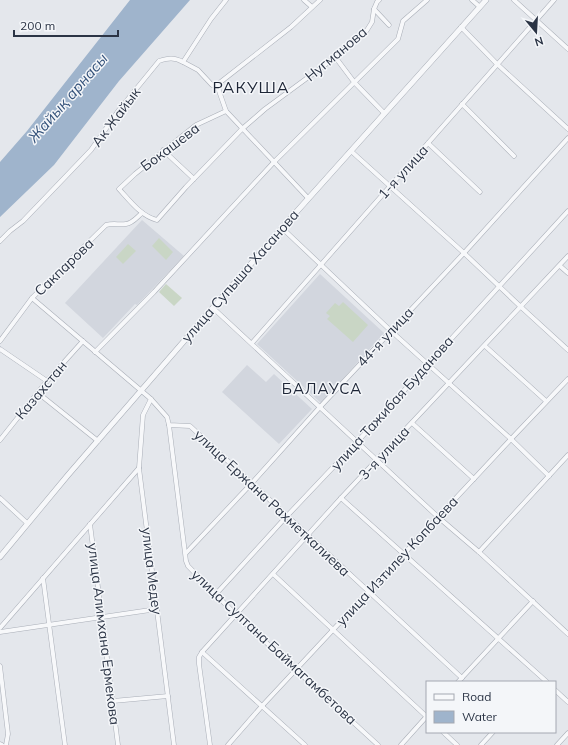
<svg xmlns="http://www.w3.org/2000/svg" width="568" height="745" font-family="Mulish,sans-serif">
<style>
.built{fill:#d2d6de}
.green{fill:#c9d6c5}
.water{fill:#9fb4cc}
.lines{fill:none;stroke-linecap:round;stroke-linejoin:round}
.minor-casing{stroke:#a9aeb7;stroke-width:5}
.tertiary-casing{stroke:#a9aeb7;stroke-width:6}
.minor{stroke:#f7f8fa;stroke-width:4}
.tertiary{stroke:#f7f8fa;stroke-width:5}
.labels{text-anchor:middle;stroke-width:3;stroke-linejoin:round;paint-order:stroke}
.street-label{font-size:14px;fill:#2b3445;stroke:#f4f6f9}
.water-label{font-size:15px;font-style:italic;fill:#34527a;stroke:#f4f6f9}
.neighbourhood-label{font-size:15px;letter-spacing:1px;fill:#1d2536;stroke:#f4f6f9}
.quarter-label{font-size:16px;letter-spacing:1px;fill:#1d2536;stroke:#f4f6f9}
</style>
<rect width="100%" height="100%" fill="#e4e7ec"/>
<g class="built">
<polygon points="142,220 184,256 137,305 135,304 103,338 65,303"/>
<polygon points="320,274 384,333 321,403 257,344"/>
<polygon points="247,365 266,382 274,374 312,409 279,444 222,392"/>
</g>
<g class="green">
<polygon points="159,238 173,252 166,260 152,246"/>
<polygon points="128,244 136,251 123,264 116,257"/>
<polygon points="166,284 182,298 174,306 159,292"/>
<polygon points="343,302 368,325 353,342 327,319 330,316 326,313 335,303 339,306"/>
</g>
<polygon class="water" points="130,0 190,0 119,81 54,165 0,217 0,162 27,131"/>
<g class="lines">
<defs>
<g id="minor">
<polyline points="304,0 312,7"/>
<polyline points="472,0 480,7"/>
<polyline points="514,0 568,49"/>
<polyline points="374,9 389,25"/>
<polyline points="461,27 497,64 568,129"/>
<polyline points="336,58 354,82 384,113"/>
<polyline points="183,62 198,70 212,85 218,84"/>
<polyline points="462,104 514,156"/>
<path d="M226,111L196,125L135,174L119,189C130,201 141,216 157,220L186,187L242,129L265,109L333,59L367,30L372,22L374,9L377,2L379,0"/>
<polyline points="428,143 480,192"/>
<polyline points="163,150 194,179"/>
<polyline points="351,151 464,253 521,307 568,350"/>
<polyline points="308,198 226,111 219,91 218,84 291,27 320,0"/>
<polyline points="282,228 391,331 511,439 549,476"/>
<path d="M0,241L10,231L23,221L91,150L119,110L159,61C168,58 174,57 183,62L211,19L226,0"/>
<polyline points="560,266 568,273"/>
<polyline points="32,298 151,399 167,417 169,425 190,426 462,678"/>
<polyline points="213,308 438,517 479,552 568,634"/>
<path d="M0,341L32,298L106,225C113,223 119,225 126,224C133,223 137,217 142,213"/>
<polyline points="252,343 554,0"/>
<polyline points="485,346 546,401"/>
<polyline points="0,349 47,381"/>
<polyline points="95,352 154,292 274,162 398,39 403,21 427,0"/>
<polyline points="38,393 98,441"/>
<polyline points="151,399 143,415 139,468 174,745"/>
<polyline points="412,423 474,479"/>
<polyline points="169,425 186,561 188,566 235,614 378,745"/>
<polyline points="0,440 47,381 83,341"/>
<polyline points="0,498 27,523"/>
<polyline points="341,498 547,682"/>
<polyline points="90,524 118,745"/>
<polyline points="479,552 568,455"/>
<polyline points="186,553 251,484 320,407 464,253 568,138"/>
<polyline points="273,574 427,717"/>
<polyline points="43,578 65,745"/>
<polyline points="216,594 286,517 358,441 568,211"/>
<polyline points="0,628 139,468"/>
<polyline points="0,632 157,609"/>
<polyline points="202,652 305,745"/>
<polyline points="0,666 8,734 6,745"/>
<polyline points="458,682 533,601"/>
<polyline points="555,690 568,702"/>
<polyline points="113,701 168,696"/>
<polyline points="443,732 457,745"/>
<polyline points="0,744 2,745"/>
<polyline points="210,745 199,664 199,657 202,652 341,498 568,256"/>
<polyline points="228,745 262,706 511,439 568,379"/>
<polyline points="401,745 427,716"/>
<polyline points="481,745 493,732"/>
<polyline points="557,745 568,733"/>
</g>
<polyline id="tertiary" points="0,557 68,475 282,228 486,0"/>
</defs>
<use href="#minor" class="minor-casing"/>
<use href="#tertiary" class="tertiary-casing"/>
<use href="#minor" class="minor"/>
<use href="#tertiary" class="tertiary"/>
</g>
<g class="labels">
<g class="street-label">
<text transform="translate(336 54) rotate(-40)" y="5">Нугманова</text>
<text transform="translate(116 117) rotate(-53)" y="5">Ак Жайык</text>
<text transform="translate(170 147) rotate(-37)" y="5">Бокашева</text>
<text transform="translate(403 172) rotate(-48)" y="5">1-я улица</text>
<text transform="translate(64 267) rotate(-44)" y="5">Сакпарова</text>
<text transform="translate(240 276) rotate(-49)" y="5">улица Супыша Хасанова</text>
<text transform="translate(385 337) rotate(-47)" y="5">44-я улица</text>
<text transform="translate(41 390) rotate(-50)" y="5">Казахстан</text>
<text transform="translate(392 403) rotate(-48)" y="5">улица Тажибая Буданова</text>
<text transform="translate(384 453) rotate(-47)" y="5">3-я улица</text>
<text transform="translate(272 503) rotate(43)" y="5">улица Ержана Рахметкалиева</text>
<text transform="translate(397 561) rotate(-47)" y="5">улица Изтилеу Копбаева</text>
<text transform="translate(152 571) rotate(83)" y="5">улица Медеу</text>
<text transform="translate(104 634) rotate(83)" y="5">улица Алимхана Ермекова</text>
<text transform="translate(274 647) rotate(43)" y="5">улица Султана Баймагамбетова</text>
</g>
<g class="water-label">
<text transform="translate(68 98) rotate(-49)" y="5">Жайық арнасы</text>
</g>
<g class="neighbourhood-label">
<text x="322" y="394">БАЛАУСА</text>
</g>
<g class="quarter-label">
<text x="251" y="93">РАКУША</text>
</g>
</g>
<rect x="426" y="681" width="130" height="52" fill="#f4f6f9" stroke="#a4a8b1"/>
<rect x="434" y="694" width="20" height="6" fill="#f7f8fa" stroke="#a4a8b1"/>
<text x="462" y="701" font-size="12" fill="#2b3445">Road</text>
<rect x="434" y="711" width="20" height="12" fill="#9fb4cc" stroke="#a4a8b1"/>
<text x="462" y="721" font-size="12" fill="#2b3445">Water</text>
<g transform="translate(536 32) rotate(162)" stroke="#f4f6f9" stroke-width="3" paint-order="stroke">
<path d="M0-3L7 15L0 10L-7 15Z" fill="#2b3445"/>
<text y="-6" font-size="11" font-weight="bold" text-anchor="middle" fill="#2b3445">N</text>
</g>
<path d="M14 30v6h104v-6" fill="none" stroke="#2b3445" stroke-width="2"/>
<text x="20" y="30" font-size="12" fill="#2b3445" stroke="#f4f6f9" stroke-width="3" paint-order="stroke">200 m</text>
</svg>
